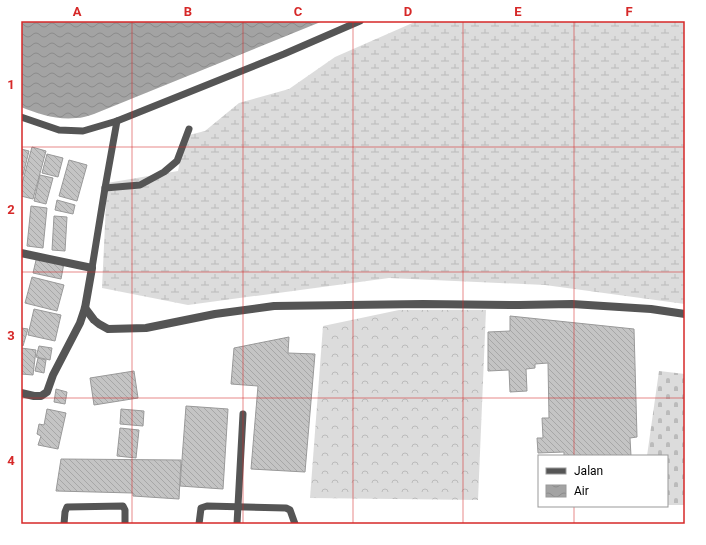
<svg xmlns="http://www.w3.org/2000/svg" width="706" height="545" font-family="Roboto,sans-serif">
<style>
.forest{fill:url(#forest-crowns)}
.wetland{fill:url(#wetland-marsh)}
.cemetery{fill:url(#cemetery-stones)}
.water{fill:url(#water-waves)}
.building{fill:url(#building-back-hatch);stroke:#999}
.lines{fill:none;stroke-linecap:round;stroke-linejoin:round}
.service{stroke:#555;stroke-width:7}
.minor{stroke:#555;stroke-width:8}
.grid{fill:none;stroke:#d62828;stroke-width:1;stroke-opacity:0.55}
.neatline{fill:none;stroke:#d62828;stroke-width:1.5}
.grid-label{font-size:13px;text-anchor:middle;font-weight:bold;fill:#d62828}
</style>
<defs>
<pattern id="forest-crowns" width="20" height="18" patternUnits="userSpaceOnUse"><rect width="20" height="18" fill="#dcdcdc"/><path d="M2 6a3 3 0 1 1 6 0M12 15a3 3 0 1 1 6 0" fill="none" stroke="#bbb"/></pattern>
<pattern id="wetland-marsh" width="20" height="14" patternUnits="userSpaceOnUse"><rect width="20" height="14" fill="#dcdcdc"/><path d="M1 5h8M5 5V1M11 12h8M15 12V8" fill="none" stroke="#bbb"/></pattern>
<pattern id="cemetery-stones" width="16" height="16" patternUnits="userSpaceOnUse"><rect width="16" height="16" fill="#dcdcdc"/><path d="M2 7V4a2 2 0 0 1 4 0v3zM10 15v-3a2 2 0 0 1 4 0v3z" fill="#bbb"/></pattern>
<pattern id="water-waves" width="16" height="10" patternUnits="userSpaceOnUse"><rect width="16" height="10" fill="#a3a3a3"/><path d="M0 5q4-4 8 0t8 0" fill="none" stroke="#8b8b8b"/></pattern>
<pattern id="building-back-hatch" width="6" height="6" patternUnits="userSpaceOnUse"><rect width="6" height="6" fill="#c4c4c4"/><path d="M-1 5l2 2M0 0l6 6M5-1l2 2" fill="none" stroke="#a7a7a7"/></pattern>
</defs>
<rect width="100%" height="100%" fill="#fff"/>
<polygon class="forest" points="399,310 486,310 478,500 310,498 323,326"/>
<polygon class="wetland" points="417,21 685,21 685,304 545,285 389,278 188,305 102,288 107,183 178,171 185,136 205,131 239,103 289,89 335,57"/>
<polygon class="cemetery" points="659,371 685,374 685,505 667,505 667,456 647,456"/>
<path class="water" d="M21,21H323L94,114C88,116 82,118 76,118C57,120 38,114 21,107Z"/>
<g class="building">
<polygon points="32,147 46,151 33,199 21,196 21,187"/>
<polygon points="21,149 29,151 23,175 21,174"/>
<polygon points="47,154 63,158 58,177 42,173"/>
<polygon points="69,160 87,165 77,201 59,196"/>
<polygon points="40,175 53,178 46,204 34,201"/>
<polygon points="57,200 75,205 73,214 55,210"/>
<polygon points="31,206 47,208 43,248 27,246"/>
<polygon points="54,216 67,217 65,251 52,250"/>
<polygon points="37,256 64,263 61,279 33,273"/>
<polygon points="32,277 64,285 57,311 25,303"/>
<polygon points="34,309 61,315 55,341 28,335"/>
<polygon points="510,316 634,329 637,437 630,438 631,456 564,456 564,452 538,453 537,438 543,438 542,418 549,418 548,363 535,364 535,368 526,369 527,391 510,392 509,370 488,371 488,332 510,331"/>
<polygon points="21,328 28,329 23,346 21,345"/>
<polygon points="289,337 288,353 315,354 305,472 251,469 258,386 231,384 234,348"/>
<polygon points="39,346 52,348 50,360 36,357"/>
<polygon points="21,348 36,350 33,375 21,374"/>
<polygon points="38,358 46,360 44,373 35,371"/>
<polygon points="134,371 138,398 94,405 90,378"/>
<polygon points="56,389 67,392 65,404 54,402"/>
<polygon points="186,406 228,409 223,489 180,486"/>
<polygon points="47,409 66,413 58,449 38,445 41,436 37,434 39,424 44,425"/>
<polygon points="121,409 144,411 143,426 120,424"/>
<polygon points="120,428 139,430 136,458 117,456"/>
<polygon points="61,459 181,460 179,499 133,496 133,493 56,491"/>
</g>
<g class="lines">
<g class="service">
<polyline points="21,117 59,130 83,131 117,121 284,54 360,21"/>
<polyline points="105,188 140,185 164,172 177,161 189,129"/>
<polyline points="92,268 105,188 117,121"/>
<polyline points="64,524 65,512 67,507 123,506 125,510 125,524"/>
<polyline points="199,524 201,508 207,506 286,508 290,510 295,524"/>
<polyline points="237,524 243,414"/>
</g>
<g class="minor">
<polyline points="21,253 92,268 85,308 80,323 53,375 47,392 41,396 34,396 21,393"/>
<polyline points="85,308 94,320 99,324 108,329 146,328 215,314 274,306 423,304 519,305 572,304 651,309 685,314"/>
</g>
</g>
<path class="grid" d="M132,21V524M243,21V524M353,21V524M463,21V524M574,21V456M21,147H685M21,272H685M21,398H685M574,506V524"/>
<rect width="706" height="545" fill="none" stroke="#ffffff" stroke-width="44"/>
<rect x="538" y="455" width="130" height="52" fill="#ffffff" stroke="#999999"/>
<rect x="546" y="468" width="20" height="6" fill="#555555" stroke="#999999"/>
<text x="574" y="475" font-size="12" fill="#000000">Jalan</text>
<rect x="546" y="485" width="20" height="12" fill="url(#water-waves)" stroke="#999999"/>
<text x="574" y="495" font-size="12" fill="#000000">Air</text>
<rect x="22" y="22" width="662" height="501" class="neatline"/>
<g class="grid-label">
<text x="77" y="16">A</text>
<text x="188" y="16">B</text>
<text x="298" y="16">C</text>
<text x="408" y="16">D</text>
<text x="518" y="16">E</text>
<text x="629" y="16">F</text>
<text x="11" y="89">1</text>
<text x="11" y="214">2</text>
<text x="11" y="340">3</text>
<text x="11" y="465">4</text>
</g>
</svg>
